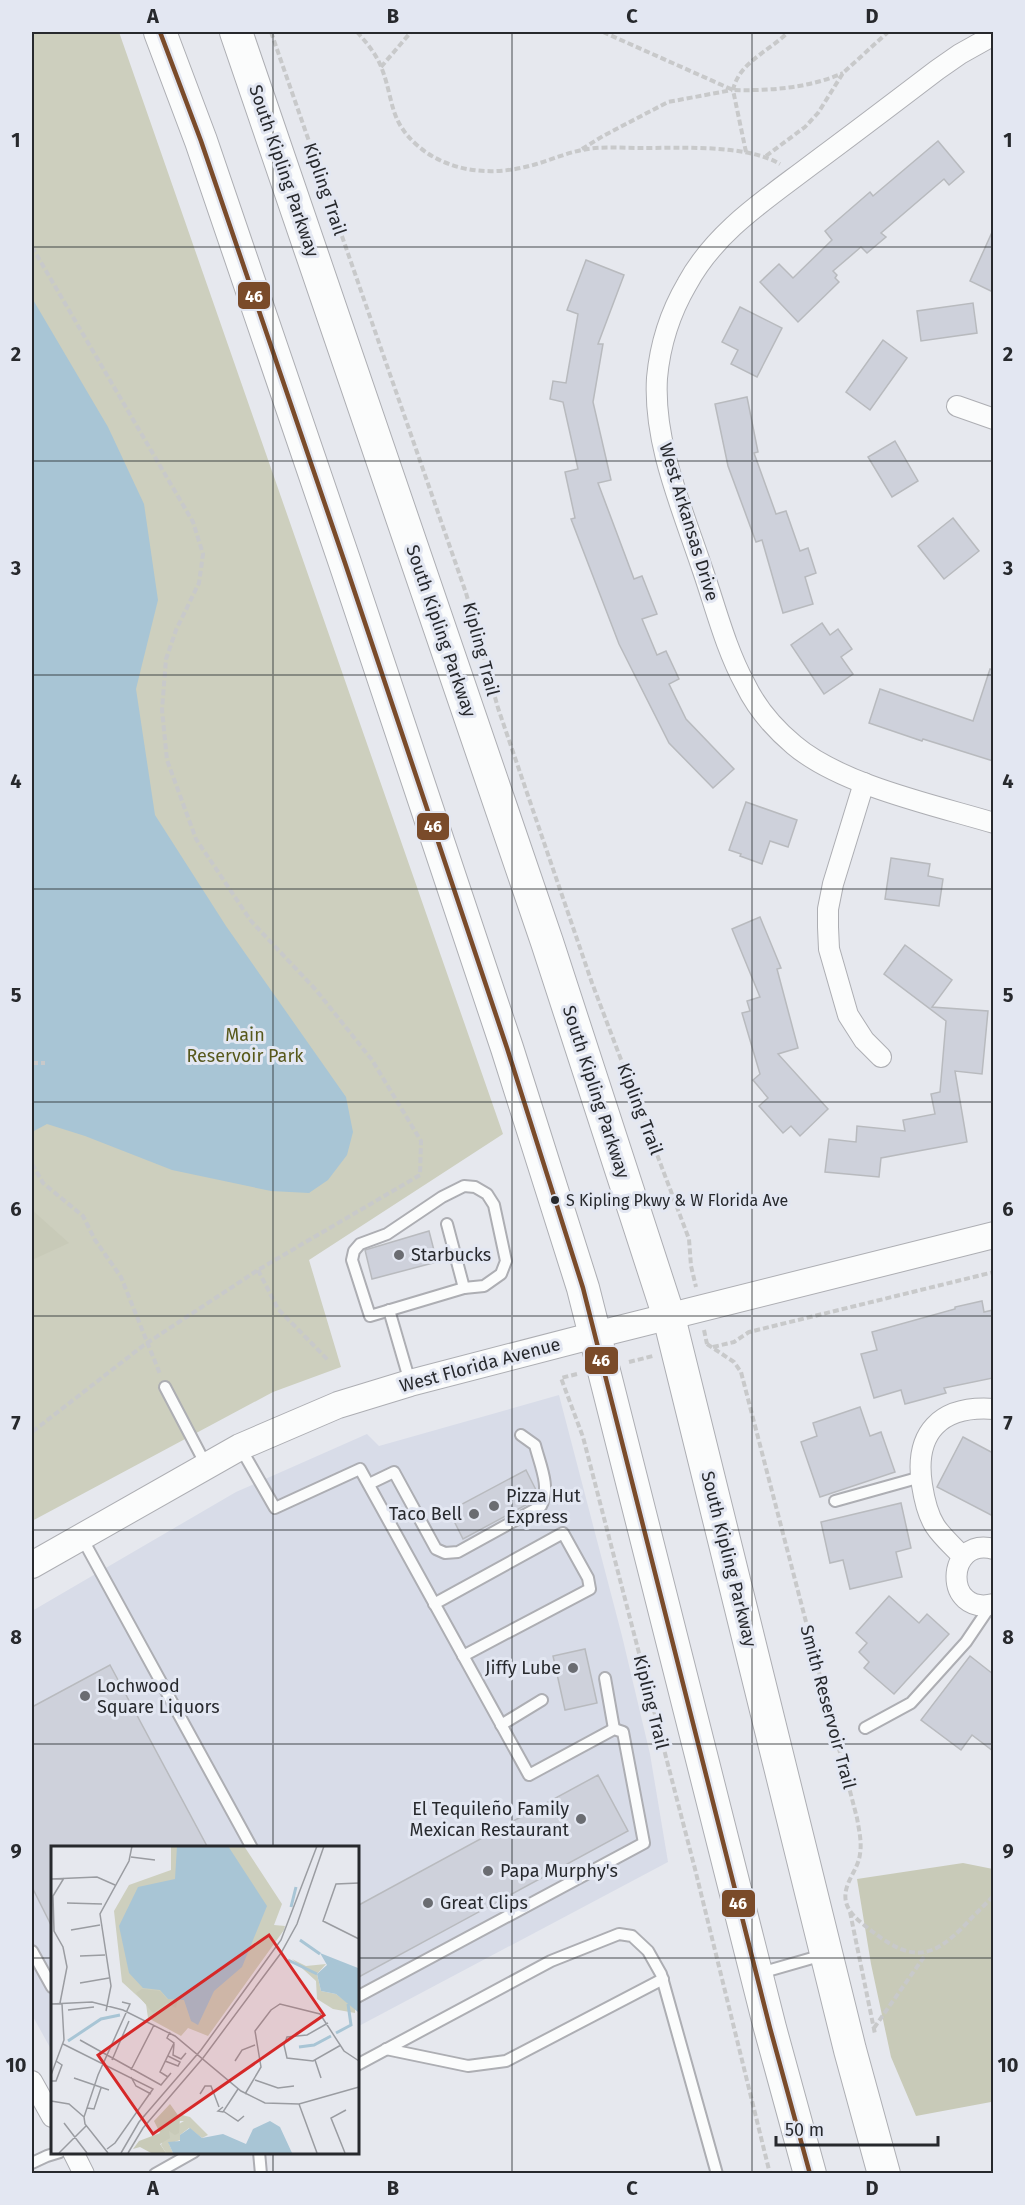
<svg xmlns="http://www.w3.org/2000/svg" width="1025" height="2205" font-family="'Fira Sans',sans-serif">
<style>
.built{fill:#d8dce8}
.green{fill:#cdcfbe}
.forest{fill:#c8cab8}
.water{fill:#a8c5d5}
.building{fill:#ced1db;stroke:#b8babe;stroke-width:1.5}
.lines{fill:none;stroke-linecap:round;stroke-linejoin:round}
.service-casing{stroke:#adaeb3;stroke-width:14}
.minor-casing{stroke:#adaeb3;stroke-width:22}
.tertiary-casing{stroke:#adaeb3;stroke-width:28}
.primary-casing{stroke:#adaeb3;stroke-width:34}
.path{stroke:#c8c9ca;stroke-width:4;stroke-dasharray:6 3;stroke-linecap:butt}
.service{stroke:#fbfcfc;stroke-width:10}
.minor{stroke:#fbfcfc;stroke-width:20}
.tertiary{stroke:#fbfcfc;stroke-width:26}
.primary{stroke:#fbfcfc;stroke-width:32}
.bus-1-casing{stroke:#e3e7f2;stroke-width:9}
.bus-1{stroke:#7a4b2a;stroke-width:4.5}
.grid{fill:none;stroke:#27292d;stroke-width:1.5;stroke-opacity:0.55}
.bus-dot{fill:#27292d;stroke:#e3e7f2;stroke-width:2}
.poi-dot{fill:#6a6c71;stroke:#e3e7f2;stroke-width:2}
.labels{text-anchor:middle;stroke-width:6;stroke-linejoin:round;paint-order:stroke}
.bus-label{font-size:16px;fill:#27292d;stroke:#e3e7f2;text-anchor:start}
.street-label{font-size:18px;fill:#27292d;stroke:#e3e7f2}
.park-label{font-size:18px;fill:#57581b;stroke:#e3e7f2}
.poi-label{font-size:18px;fill:#27292d;stroke:#e3e7f2;text-anchor:start}
.inset-river{fill:none;stroke:#a8c5d5;stroke-width:3}
.inset-road{fill:none;stroke:#9a9ca1;stroke-width:1.5}
.view{fill:#d62828;fill-opacity:0.15;stroke:#d62828;stroke-width:3}
.inset-edge{fill:none;stroke:#27292d;stroke-width:3}
.line-badge{stroke:#e3e7f2;stroke-width:2}
.badge-label{font-size:16px;text-anchor:middle;font-weight:bold;fill:#fff}
.neatline{fill:none;stroke:#27292d;stroke-width:2}
.grid-label{font-size:20px;text-anchor:middle;font-weight:bold;fill:#27292d}
</style>
<rect width="100%" height="100%" fill="#e6e8ee"/>
<polygon class="built" points="559,1395 622,1636 650,1754 668,1862 357,2027 357,1848 52,1848 52,2051 32,2015 32,1611 236,1492 367,1434 379,1446"/>
<polygon class="green" points="32,32 119,32 503,1134 309,1260 341,1367 273,1392 32,1521"/>
<g class="forest">
<polygon points="32,1210 69,1243 32,1260"/>
<polygon points="963,1863 993,1869 993,2103 991,2102 916,2116 891,2057 871,1964 857,1879"/>
</g>
<polygon class="water" points="32,298 108,427 144,504 158,600 136,689 155,815 226,926 346,1097 353,1132 347,1155 328,1180 309,1193 271,1191 172,1170 85,1136 47,1124 32,1132"/>
<g class="building">
<polygon points="938,141 964,172 949,185 944,179 881,233 886,237 867,253 861,247 833,271 837,275 835,278 839,282 798,322 760,282 779,264 793,278 832,240 825,231 870,192 873,196"/>
<polygon points="993,230 993,292 970,281"/>
<polygon points="586,260 624,275 598,344 603,344 593,402 611,480 598,483 634,579 642,576 657,614 642,619 657,655 666,651 679,679 669,684 686,719 734,769 713,788 669,743 619,644 571,519 575,518 565,472 578,469 563,402 550,399 553,381 566,383 578,314 567,310"/>
<polygon points="973,303 977,333 921,341 917,311"/>
<polygon points="740,307 782,328 757,377 731,364 738,350 722,342"/>
<polygon points="883,340 907,358 870,410 846,392"/>
<polygon points="747,397 758,452 754,453 776,514 786,511 800,551 808,548 816,573 805,577 813,604 783,613 762,540 756,542 728,466 715,404"/>
<polygon points="895,441 918,481 892,497 868,457"/>
<polygon points="953,518 979,551 944,579 918,546"/>
<polygon points="822,623 830,635 838,629 852,649 841,657 853,674 824,694 791,645"/>
<polygon points="990,669 993,670 993,761 923,739 922,741 869,723 880,689 973,721"/>
<polygon points="746,802 797,820 788,847 770,841 762,864 740,856 741,854 729,850"/>
<polygon points="891,858 930,864 928,876 943,879 939,906 885,899"/>
<polygon points="760,917 781,968 777,969 798,1048 778,1054 828,1109 800,1136 791,1126 783,1133 759,1106 768,1098 753,1080 760,1074 742,1013 750,1011 747,1001 760,997 732,929"/>
<polygon points="905,945 952,980 932,1007 988,1011 982,1074 955,1071 967,1142 881,1158 879,1177 825,1172 829,1139 856,1142 857,1126 905,1131 903,1120 935,1114 931,1094 940,1092 946,1021 884,974"/>
<polygon points="429,1231 437,1262 372,1279 365,1250"/>
<polygon points="982,1301 984,1312 993,1310 993,1378 944,1388 946,1393 905,1404 901,1390 874,1398 861,1354 877,1350 872,1332 955,1309 955,1307"/>
<polygon points="860,1407 870,1436 881,1432 895,1472 820,1497 801,1442 817,1436 813,1423"/>
<polygon points="963,1437 993,1453 993,1516 937,1487"/>
<polygon points="526,1470 537,1492 535,1500 463,1539 449,1511"/>
<polygon points="901,1503 911,1548 896,1552 902,1577 850,1589 843,1560 830,1563 821,1522"/>
<polygon points="889,1596 919,1623 927,1614 949,1634 894,1694 864,1668 869,1662 859,1652 867,1643 856,1633"/>
<polygon points="585,1649 597,1703 565,1710 553,1656"/>
<polygon points="970,1656 993,1674 993,1751 972,1735 961,1750 921,1720"/>
<polygon points="110,1665 208,1848 52,1848 52,1927 32,1887 32,1707"/>
<polygon points="598,1775 628,1831 357,1978 357,1906"/>
</g>
<g class="lines">
<defs>
<g id="service">
<polygon points="464,1186 475,1187 487,1194 494,1205 506,1261 501,1274 484,1286 464,1288 370,1316 352,1260 354,1251 360,1244 387,1234 442,1197"/>
<polyline points="447,1224 464,1288"/>
<polyline points="389,1310 410,1382"/>
<polyline points="165,1387 206,1465"/>
<polyline points="240,1447 275,1508 360,1469 529,1775 614,1729 623,1732 644,1843 357,1997"/>
<path d="M369,1484L394,1472L436,1549L445,1553L458,1552L541,1506C551,1487 540,1465 535,1445L521,1435"/>
<polyline points="835,1501 921,1477"/>
<polyline points="82,1538 252,1848"/>
<polyline points="434,1604 563,1533 588,1578 590,1589 463,1656"/>
<polyline points="605,1678 614,1729"/>
<polyline points="501,1725 542,1700"/>
<polyline points="865,1728 911,1703 966,1642 991,1605"/>
<polyline points="32,1951 52,1987"/>
<polyline points="760,1973 823,1955"/>
<polyline points="386,2049 468,2066 506,2061 663,1979"/>
<polyline points="357,2065 551,1961 619,1934 632,1936 648,1951 661,1974 717,2174"/>
<polyline points="259,2152 261,2174"/>
<polyline points="32,2163 47,2156 60,2152"/>
<polyline points="155,2174 194,2152"/>
</g>
<g id="minor">
<path d="M994,35L960,54L937,70C895,102 853,134 811,165C765,200 715,232 687,284C670,313 660,345 657,378C653,444 683,510 703,571C716,609 726,649 745,684C756,707 775,729 794,745C841,785 934,805 994,823"/>
<polyline points="957,406 994,419"/>
<polyline points="864,783 833,884 828,909 828,927 829,949 848,1015 864,1040 881,1057"/>
<path d="M994,1549C945,1536 943,1617 994,1604"/>
<path d="M963,1557C954,1547 942,1537 935,1526C928,1515 924,1498 922,1485C914,1433 940,1405 994,1409"/>
<polyline points="32,2081 52,2117"/>
<polyline points="73,2152 84,2174"/>
</g>
<polyline id="tertiary" points="32,1565 240,1447 338,1405 410,1383 595,1335 994,1235"/>
<g id="primary">
<polyline points="160,32 201,141 345,563 507,1048 583,1288 770,2028 810,2174"/>
<polyline points="236,32 547,942 669,1317 850,2050 884,2174"/>
</g>
</defs>
<use href="#service" class="service-casing"/>
<use href="#minor" class="minor-casing"/>
<use href="#tertiary" class="tertiary-casing"/>
<use href="#primary" class="primary-casing"/>
<g class="path">
<polyline points="271,32 466,593 498,708 592,983 689,1239 691,1266 696,1287"/>
<path d="M357,32C367,43 377,55 382,69C394,101 389,121 418,146C447,171 488,176 525,167C544,163 562,154 582,150C601,146 621,148 641,148C680,148 746,144 780,164"/>
<path d="M603,32L733,90C770,91 809,88 843,73"/>
<polyline points="381,67 411,32"/>
<polyline points="582,149 603,136 668,102 732,90"/>
<path d="M746,152L733,90C739,62 770,51 788,32"/>
<polyline points="766,156 805,127 818,113 843,73 888,32"/>
<polyline points="32,247 193,522 203,554 199,583 176,630 166,659 162,710 167,760 196,839 251,921 316,990 372,1060 421,1141 420,1175 258,1270 144,1345 32,1432"/>
<polyline points="32,1063 45,1063"/>
<polyline points="32,1164 43,1183 83,1216 95,1240 121,1277 160,1374"/>
<polyline points="258,1270 278,1309 328,1360"/>
<polyline points="704,1330 707,1344"/>
<path d="M707,1344L734,1362L741,1372L857,1818C859,1830 862,1842 860,1854C858,1871 842,1884 846,1902C849,1915 863,1924 873,1932C912,1962 932,1959 965,1925C974,1915 985,1905 994,1895"/>
<polyline points="713,1347 734,1342 749,1332 994,1272"/>
<polyline points="629,1362 653,1356"/>
<polyline points="577,1374 561,1378 583,1437 695,1869 770,2174"/>
<polyline points="850,1912 875,2034"/>
<polyline points="874,2028 926,1954"/>
</g>
<use href="#service" class="service"/>
<use href="#minor" class="minor"/>
<use href="#tertiary" class="tertiary"/>
<use href="#primary" class="primary"/>
<defs>
<polyline id="bus-1" points="160,32 201,141 345,563 507,1048 583,1288 770,2028 810,2174"/>
</defs>
<use href="#bus-1" class="bus-1-casing"/>
<use href="#bus-1" class="bus-1"/>
</g>
<path class="grid" d="M273,32V1848M512,32V2174M752,32V2174M32,247H994M32,461H994M32,675H994M32,889H994M32,1102H994M32,1316H994M32,1530H994M32,1744H994M32,1958H52M357,1958H994M273,2152V2174"/>
<circle class="bus-dot" cx="555" cy="1200" r="5"/>
<g class="poi-dot">
<circle cx="399" cy="1255" r="6"/>
<circle cx="494" cy="1506" r="6"/>
<circle cx="474" cy="1514" r="6"/>
<circle cx="573" cy="1668" r="6"/>
<circle cx="85" cy="1696" r="6"/>
<circle cx="581" cy="1819" r="6"/>
<circle cx="488" cy="1871" r="6"/>
<circle cx="428" cy="1903" r="6"/>
</g>
<g class="labels">
<g class="bus-label">
<text x="566" y="1206">S Kipling Pkwy &amp; W Florida Ave</text>
</g>
<g class="street-label">
<text transform="translate(284 171) rotate(71)" y="6">South Kipling Parkway</text>
<text transform="translate(325 189) rotate(71)" y="6">Kipling Trail</text>
<text transform="translate(689 522) rotate(73)" y="6">West Arkansas Drive</text>
<text transform="translate(441 631) rotate(71)" y="6">South Kipling Parkway</text>
<text transform="translate(481 649) rotate(75)" y="6">Kipling Trail</text>
<text transform="translate(596 1092) rotate(72)" y="6">South Kipling Parkway</text>
<text transform="translate(640 1109) rotate(69)" y="6">Kipling Trail</text>
<text transform="translate(480 1365) rotate(-15)" y="6">West Florida Avenue</text>
<text transform="translate(729 1559) rotate(76)" y="6">South Kipling Parkway</text>
<text transform="translate(651 1702) rotate(76)" y="6">Kipling Trail</text>
<text transform="translate(828 1707) rotate(75)" y="6">Smith Reservoir Trail</text>
</g>
<g class="park-label">
<text x="245" y="1041">Main<tspan x="245" dy="21">Reservoir Park</tspan></text>
</g>
<g class="poi-label">
<text x="411" y="1261">Starbucks</text>
<text x="506" y="1502">Pizza Hut<tspan x="506" dy="21">Express</tspan></text>
<text x="462" y="1520" text-anchor="end">Taco Bell</text>
<text x="561" y="1674" text-anchor="end">Jiffy Lube</text>
<text x="97" y="1692">Lochwood<tspan x="97" dy="21">Square Liquors</tspan></text>
<text x="569" y="1815" text-anchor="end">El Tequileño Family<tspan x="569" dy="21">Mexican Restaurant</tspan></text>
<text x="500" y="1877">Papa Murphy's</text>
<text x="440" y="1909">Great Clips</text>
</g>
</g>
<g transform="translate(51 1846)">
<rect width="308" height="308" fill="#e6e8ee"/>
<path d="M120,0H193L231,58L223,79L234,80L233,84L157,190L137,182L130,190L97,172L95,158L71,136L63,65L78,39L120,24ZM241,113L255,120L275,118L266,128L270,145L285,148L304,162V167L282,163L266,153L265,135ZM131,269L139,271L157,289L151,292L138,282L129,289V294L118,298L122,307H115L110,299L116,285L133,275H125Z" fill="#cdcfbe"/>
<path d="M91,143L109,145L116,153L127,152L125,162L116,157L102,167L85,147ZM119,258L129,272L128,287L124,289L118,285L119,292L109,298L115,307H100L89,301L82,303L88,295L109,287L103,275Z" fill="#c8cab8"/>
<path d="M126,0H177L216,60L191,121L163,145L147,179L140,175L133,154L117,153L109,144L92,142L78,127L68,80L87,41L124,33ZM269,107L307,122V166L285,148L270,145L266,128L276,119ZM219,275L229,281L241,307H122L117,296L129,295V289L139,282L151,292L172,288L195,298L202,283Z" fill="#a8c5d5"/>
<path class="inset-river" d="M240,61L245,41M249,94L269,108M237,114L266,128M285,187L300,179L297,158M17,195L50,173L69,169M248,201L263,199L280,190"/>
<path class="inset-road" d="M80,11L104,14M0,33L46,31L64,39M308,37L285,38L272,75L308,93M16,57L51,58M20,84L49,79M29,110L54,109M29,137L58,132M9,157L16,121L12,101L3,85L2,50L13,32M0,158L41,156L72,164L124,190L190,245L214,257L248,258L308,241M17,164L43,161M55,165L60,140L49,68L78,15L81,0M277,177L256,189L236,191L233,199L236,212L262,215L290,199M29,194L110,239L120,227M12,198L102,243L64,297L56,303M123,198L122,209L130,213L135,207M61,214L78,175M264,214L270,232M114,215L127,220L129,216L117,210M184,215L191,204L204,199M80,224L103,179M0,229L13,194L11,158M80,231L85,240L100,248M117,231L109,226L123,197L116,192L119,186M23,232L58,244M204,234L227,242L243,240M0,235H5L11,219L5,215M149,248L154,240H160L168,261M194,248L210,221L204,185L220,164L229,158L269,168L293,205L308,215M0,255L18,258L33,271M248,258L266,307M172,261L167,265L172,266L187,243M36,262L43,263L50,242M172,265L187,275L193,270M13,277L36,307M8,307L35,280M57,307L34,278L33,271L47,229L79,158L71,156M70,307L88,276L150,204L230,94L266,0M77,307L92,282L152,212L230,107L246,78L273,0M294,307L280,272L295,264"/>
<path class="view" d="M218,89L273,169L102,288L47,209Z"/>
<rect width="308" height="308" class="inset-edge"/>
</g>
<g class="line-badge">
<rect x="237" y="281" width="34" height="29" rx="6" fill="#7a4b2a"/>
<rect x="416" y="812" width="34" height="29" rx="6" fill="#7a4b2a"/>
<rect x="584" y="1346" width="35" height="29" rx="6" fill="#7a4b2a"/>
<rect x="721" y="1889" width="35" height="29" rx="6" fill="#7a4b2a"/>
</g>
<g class="badge-label">
<text x="254" y="302">46</text>
<text x="433" y="832">46</text>
<text x="601" y="1366">46</text>
<text x="738" y="1909">46</text>
</g>
<rect width="1025" height="2205" fill="none" stroke="#e3e7f2" stroke-width="66"/>
<path d="M776 2136v9h162v-9" fill="none" stroke="#27292d" stroke-width="3"/>
<text x="785" y="2136" font-size="18" fill="#27292d" stroke="#e3e7f2" stroke-width="4.5" paint-order="stroke">50 m</text>
<rect x="33" y="33" width="959" height="2139" class="neatline"/>
<g class="grid-label">
<text x="153" y="23">A</text>
<text x="393" y="23">B</text>
<text x="632" y="23">C</text>
<text x="872" y="23">D</text>
<text x="16" y="147">1</text>
<text x="1008" y="147">1</text>
<text x="16" y="361">2</text>
<text x="1008" y="361">2</text>
<text x="16" y="575">3</text>
<text x="1008" y="575">3</text>
<text x="16" y="788">4</text>
<text x="1008" y="788">4</text>
<text x="16" y="1002">5</text>
<text x="1008" y="1002">5</text>
<text x="16" y="1216">6</text>
<text x="1008" y="1216">6</text>
<text x="16" y="1430">7</text>
<text x="1008" y="1430">7</text>
<text x="16" y="1644">8</text>
<text x="1008" y="1644">8</text>
<text x="16" y="1858">9</text>
<text x="1008" y="1858">9</text>
<text x="16" y="2072">10</text>
<text x="1008" y="2072">10</text>
<text x="153" y="2195">A</text>
<text x="393" y="2195">B</text>
<text x="632" y="2195">C</text>
<text x="872" y="2195">D</text>
</g>
</svg>
